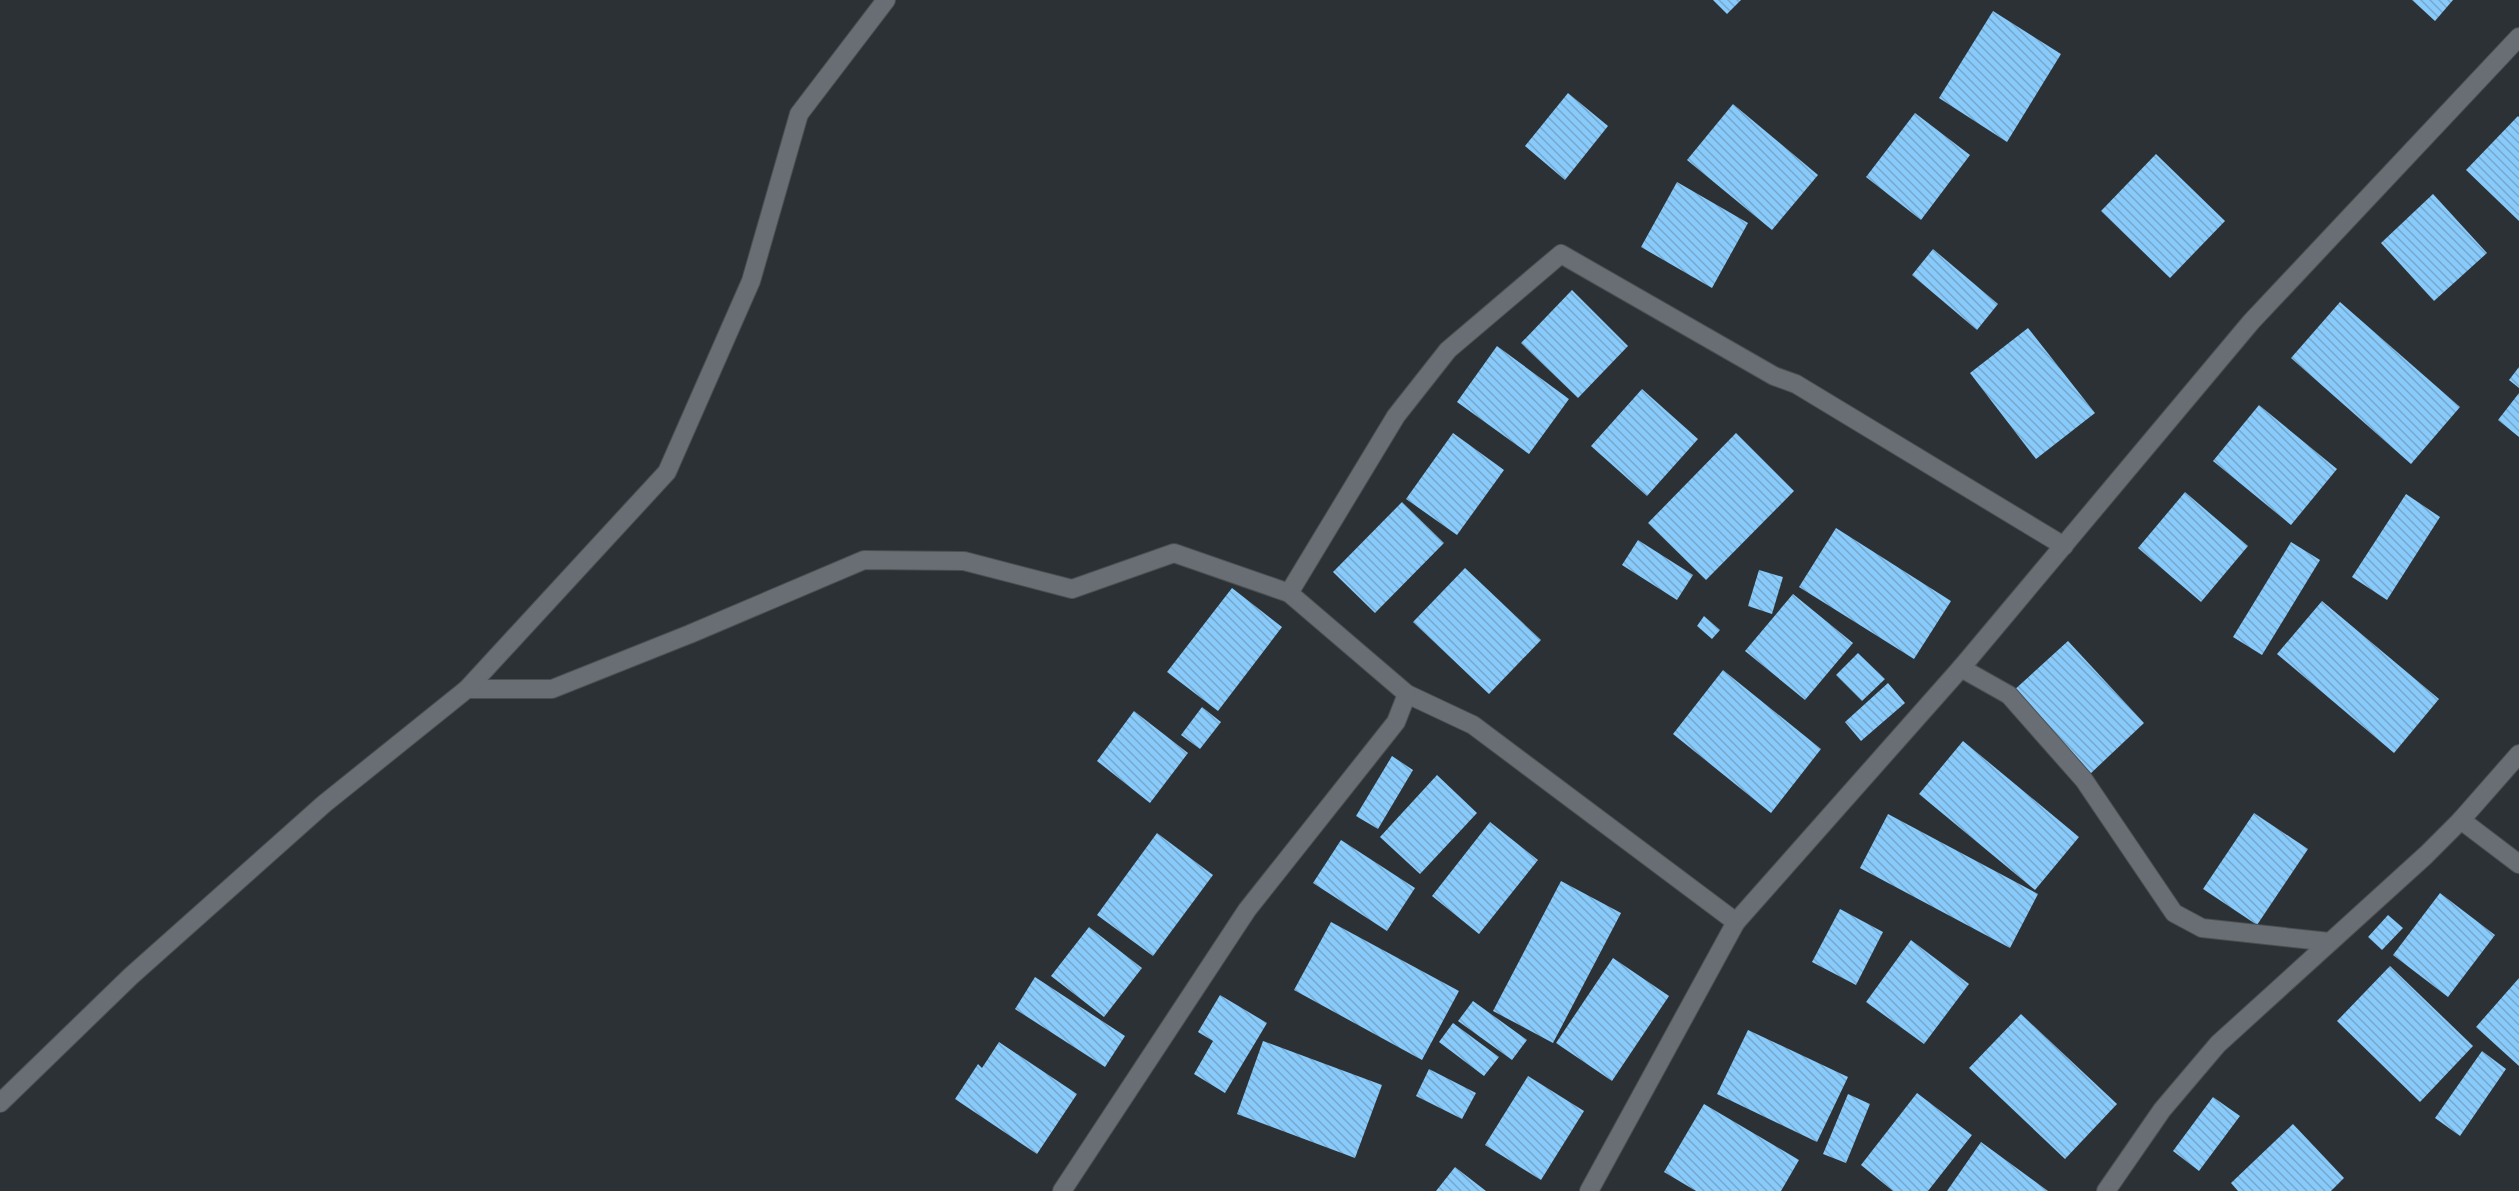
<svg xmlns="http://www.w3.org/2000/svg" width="2519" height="1191" font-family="'Roboto Condensed',sans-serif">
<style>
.building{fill:url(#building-back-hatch)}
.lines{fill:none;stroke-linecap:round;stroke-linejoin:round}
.minor-casing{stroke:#4b4f53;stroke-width:20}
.minor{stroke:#686e73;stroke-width:18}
</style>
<defs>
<pattern id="building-back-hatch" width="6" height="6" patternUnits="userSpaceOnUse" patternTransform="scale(1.5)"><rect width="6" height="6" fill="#88cbfb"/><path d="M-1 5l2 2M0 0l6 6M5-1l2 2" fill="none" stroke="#76a8cd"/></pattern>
</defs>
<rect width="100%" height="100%" fill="#2c3136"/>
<g class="building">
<polygon points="1713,0 1741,0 1727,14"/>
<polygon points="2412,0 2453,0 2435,21"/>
<polygon points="1993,11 2061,54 2007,142 1939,98"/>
<polygon points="1568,93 1608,126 1565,180 1525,146"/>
<polygon points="1733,104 1818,175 1772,230 1687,160"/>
<polygon points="1915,113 1970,155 1921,220 1866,177"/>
<polygon points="2518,116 2519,117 2519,221 2466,170"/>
<polygon points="2156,154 2225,221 2170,278 2101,211"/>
<polygon points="1677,182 1748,223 1712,288 1641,247"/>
<polygon points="2433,194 2487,253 2434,301 2381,243"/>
<polygon points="1933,249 1998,304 1977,330 1912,275"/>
<polygon points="1572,290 1628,346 1578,398 1521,343"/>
<polygon points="2340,302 2460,407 2411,464 2291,358"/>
<polygon points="2028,328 2095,413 2036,459 1970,373"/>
<polygon points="1497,346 1569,399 1529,454 1457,402"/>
<polygon points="2519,367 2519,388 2509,380"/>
<polygon points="1642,389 1698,439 1647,496 1591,446"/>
<polygon points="2519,393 2519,437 2498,420"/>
<polygon points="2259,405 2337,469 2291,525 2213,461"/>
<polygon points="1453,433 1504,470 1457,535 1406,499"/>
<polygon points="1736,433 1794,491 1706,580 1648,523"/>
<polygon points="2185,492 2248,546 2201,602 2138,548"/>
<polygon points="2406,494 2440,517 2387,600 2352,577"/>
<polygon points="1402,502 1444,543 1375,613 1333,572"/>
<polygon points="1836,528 1951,601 1914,659 1799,587"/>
<polygon points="1638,540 1693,575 1677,600 1622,565"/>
<polygon points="2291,542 2320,560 2262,655 2233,637"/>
<polygon points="1465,568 1541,640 1489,694 1413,622"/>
<polygon points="1759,570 1783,577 1772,614 1748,606"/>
<polygon points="1232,588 1282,627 1218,711 1167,672"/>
<polygon points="1793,594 1853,643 1805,700 1745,651"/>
<polygon points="2322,601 2439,699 2394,753 2277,654"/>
<polygon points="1704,616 1720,630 1712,639 1697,626"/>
<polygon points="2068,641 2144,723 2089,775 2012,692"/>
<polygon points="1858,653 1885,679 1862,701 1836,675"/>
<polygon points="1723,670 1821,749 1771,813 1673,734"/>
<polygon points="1888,683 1905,703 1861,741 1845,722"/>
<polygon points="1202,707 1221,722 1200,749 1181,735"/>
<polygon points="1134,711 1188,753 1150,803 1097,761"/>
<polygon points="1963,741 2079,837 2035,890 1919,794"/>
<polygon points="1392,756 1413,770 1378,829 1356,816"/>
<polygon points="1437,775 1477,813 1420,874 1380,837"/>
<polygon points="2254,813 2308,849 2257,925 2203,889"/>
<polygon points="1888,814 2038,894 2010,948 1860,868"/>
<polygon points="1490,822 1538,860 1479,934 1432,896"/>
<polygon points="1157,833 1213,875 1153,956 1097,915"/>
<polygon points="1341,840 1415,888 1387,931 1313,883"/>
<polygon points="1561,881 1621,913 1553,1043 1493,1011"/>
<polygon points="2440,893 2495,935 2448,997 2393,955"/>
<polygon points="1840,909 1883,932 1856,985 1812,962"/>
<polygon points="2388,915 2403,928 2382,950 2368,937"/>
<polygon points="1331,922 1459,991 1422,1060 1294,990"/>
<polygon points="1089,927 1142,968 1104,1017 1051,976"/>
<polygon points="1911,940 1969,984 1924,1044 1866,1002"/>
<polygon points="1613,958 1669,996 1612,1081 1556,1043"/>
<polygon points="2390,966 2473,1046 2420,1102 2337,1021"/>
<polygon points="1035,977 1125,1036 1105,1067 1015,1009"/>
<polygon points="2519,978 2519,1066 2476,1027"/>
<polygon points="1220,995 1267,1023 1225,1093 1194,1074 1213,1041 1198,1032"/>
<polygon points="1473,1001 1527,1040 1512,1060 1458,1021"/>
<polygon points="2021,1014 2117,1104 2065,1159 1969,1068"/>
<polygon points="1453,1023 1499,1057 1484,1076 1439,1042"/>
<polygon points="1748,1030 1848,1077 1817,1142 1717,1094"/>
<polygon points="1263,1041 1382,1085 1355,1158 1237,1114"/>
<polygon points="999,1042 1077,1094 1037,1154 955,1099 978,1064 982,1068"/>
<polygon points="2482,1051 2506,1069 2460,1136 2435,1118"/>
<polygon points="1429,1069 1476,1093 1462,1119 1416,1096"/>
<polygon points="1528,1076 1584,1111 1541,1180 1485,1145"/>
<polygon points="1917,1093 1972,1135 1928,1191 1893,1191 1861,1165"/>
<polygon points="1848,1094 1870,1104 1846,1163 1823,1154"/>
<polygon points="2213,1097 2240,1116 2199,1171 2173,1151"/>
<polygon points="1704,1104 1799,1160 1781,1191 1696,1191 1664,1172"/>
<polygon points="2293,1124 2344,1178 2331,1191 2238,1191 2231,1183"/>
<polygon points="1981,1142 2048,1191 1947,1191"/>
<polygon points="1455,1167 1486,1191 1436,1191"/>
</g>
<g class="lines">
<defs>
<g id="minor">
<polyline points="1961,668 2009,695 2084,780 2174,913 2202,928 2330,942"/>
<polyline points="467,689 552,689 690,634 864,560 964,561 1072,589 1174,553 1289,593"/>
<polyline points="2461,820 2519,864"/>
<polyline points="1736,922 1473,725 1407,694 1289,593 1396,416 1448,350 1561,254 1774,376 1796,384 2064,546"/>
<polyline points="0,1103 131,976 324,804 467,689 667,472 751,281 799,114 886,0"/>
<polyline points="1062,1191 1247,910 1396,722 1407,694"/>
<polyline points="1589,1191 1736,922 1961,668 2251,322 2519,37"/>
<polyline points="2106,1191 2162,1110 2218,1044 2426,855 2461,820 2519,754"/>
</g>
</defs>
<use href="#minor" class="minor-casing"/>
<use href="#minor" class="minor"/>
</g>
</svg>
